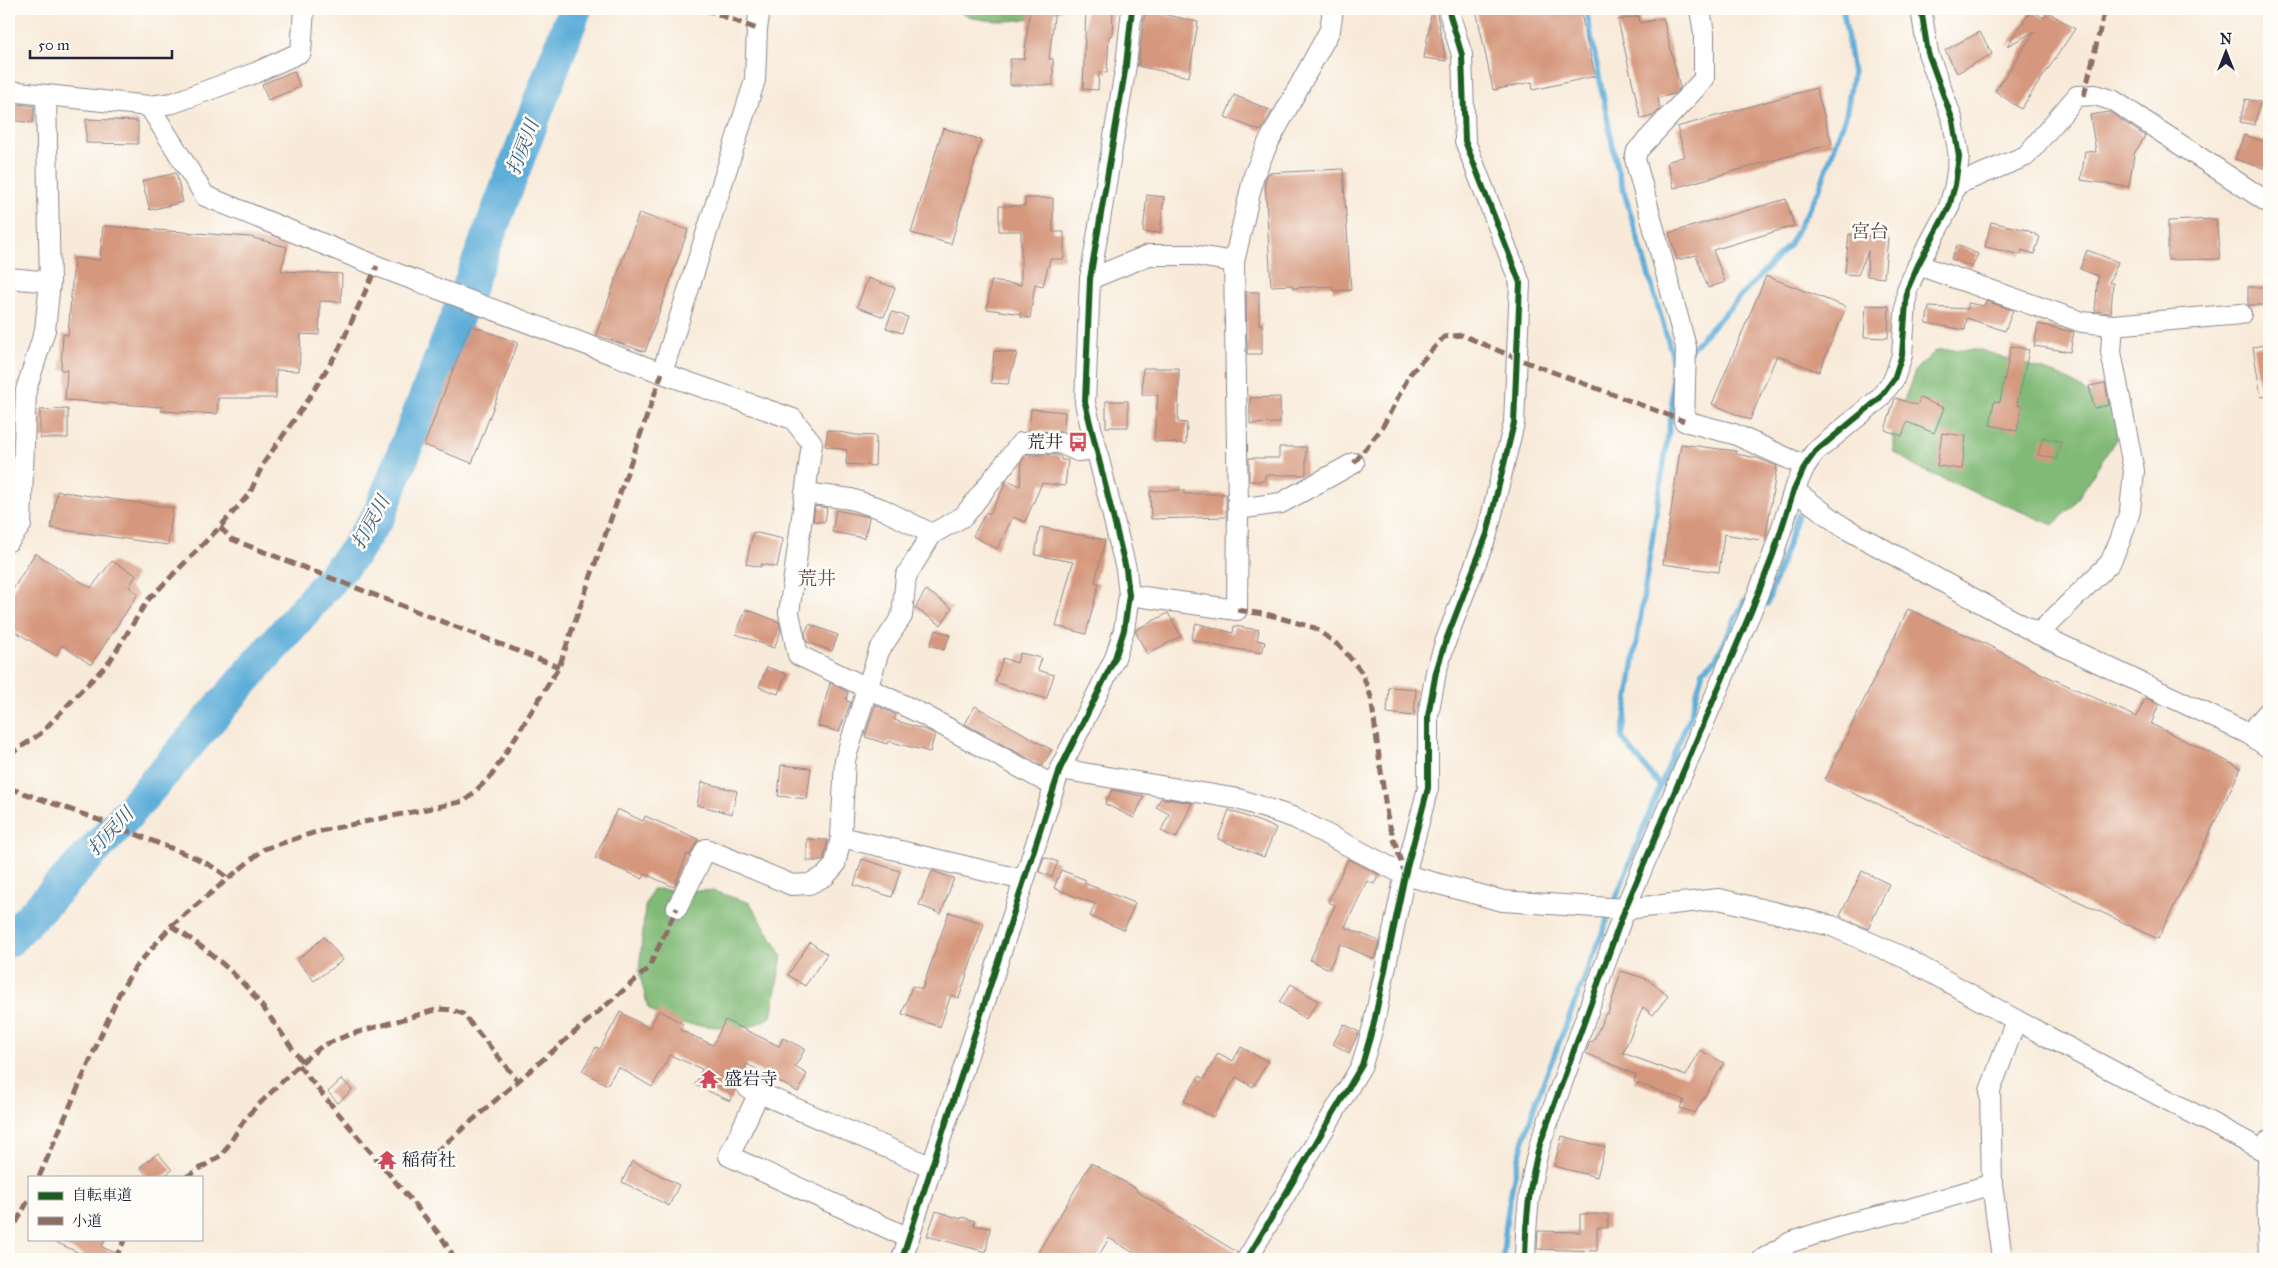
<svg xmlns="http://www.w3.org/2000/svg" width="2278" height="1268" font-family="'IM FELL Great Primer','Noto Serif JP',serif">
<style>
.forest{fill:#81ba77;stroke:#526e59}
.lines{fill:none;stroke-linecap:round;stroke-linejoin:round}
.stream{stroke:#5eaed9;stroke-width:5.5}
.river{stroke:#5eaed9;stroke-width:34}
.building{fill:#d5977d}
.minor-casing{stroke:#8d868a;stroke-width:22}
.minor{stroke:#fff;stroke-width:20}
.quiet{stroke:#8d6e63;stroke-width:5;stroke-dasharray:10 5;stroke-linecap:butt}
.cycleway-casing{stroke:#fdfcf7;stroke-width:9}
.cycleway{stroke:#1b5e20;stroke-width:6}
.labels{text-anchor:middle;stroke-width:5;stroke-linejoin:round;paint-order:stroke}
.poi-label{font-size:18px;fill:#22223b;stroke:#fdfcf7;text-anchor:start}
.water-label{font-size:19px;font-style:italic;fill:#3a5a7a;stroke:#fdfcf7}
.neighbourhood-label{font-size:19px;fill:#614b52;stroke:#fdfcf7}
</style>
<rect width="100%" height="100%" fill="#fdfcf7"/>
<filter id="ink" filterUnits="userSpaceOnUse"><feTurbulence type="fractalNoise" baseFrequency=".02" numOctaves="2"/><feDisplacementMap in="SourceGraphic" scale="10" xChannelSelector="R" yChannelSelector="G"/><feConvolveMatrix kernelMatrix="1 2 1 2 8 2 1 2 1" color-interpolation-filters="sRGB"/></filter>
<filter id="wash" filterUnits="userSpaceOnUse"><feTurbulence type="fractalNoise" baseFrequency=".0096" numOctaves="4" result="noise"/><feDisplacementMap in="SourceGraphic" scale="20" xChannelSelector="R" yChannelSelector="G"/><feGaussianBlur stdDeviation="1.12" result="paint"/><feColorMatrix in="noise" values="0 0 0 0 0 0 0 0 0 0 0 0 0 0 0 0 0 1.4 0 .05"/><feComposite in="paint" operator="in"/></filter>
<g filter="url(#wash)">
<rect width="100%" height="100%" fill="#f8ead9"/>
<g class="forest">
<path d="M956,9H1062C1049,12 1034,18 1020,20C1002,22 970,22 956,9Z"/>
<polygon points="1937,350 1981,350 2062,376 2110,407 2120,433 2073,506 2053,525 1920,469 1893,451 1893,428 1916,369"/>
<polygon points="652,889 713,891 750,903 782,955 771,1017 750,1027 717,1027 666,1022 648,1008 639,971 645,907"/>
</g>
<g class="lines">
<g class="stream">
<polyline points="1586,9 1617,168 1672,354 1672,409 1622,738 1660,786"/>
<polyline points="1691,349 1789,245 1819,190 1846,115 1853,73 1843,9"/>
<path d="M1503,1259C1506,1200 1518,1155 1537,1099L1660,786L1690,717L1703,671L1716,659L1744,601L1767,604L1798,515"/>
</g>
<polyline class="river" points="9,940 117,826 230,696 353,554 380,513 465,297 575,9"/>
</g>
<g id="blocks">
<g class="building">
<polygon points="1030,9 1055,9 1049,59 1053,59 1053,85 1010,85 1010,59 1024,59"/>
<polygon points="1086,9 1113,9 1112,36 1109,36 1107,73 1099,72 1098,90 1083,89"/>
<polygon points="1432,9 1436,9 1446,61 1424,58"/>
<polygon points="1476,9 1580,9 1595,76 1533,90 1532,82 1493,90"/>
<polygon points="1145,10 1198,22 1189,77 1138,66"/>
<polygon points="2031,10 2044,18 2048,12 2075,29 2021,109 1995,91 2035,31 2007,46"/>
<polygon points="1639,16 1640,23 1663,18 1680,88 1674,94 1658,98 1660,109 1653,116 1641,119 1618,20"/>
<polygon points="1980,32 1992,54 1957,73 1945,50"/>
<polygon points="294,71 300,87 268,100 262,84"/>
<polygon points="1816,88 1832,144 1674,188 1667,162 1685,156 1677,127"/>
<polygon points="1234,95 1272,111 1261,131 1225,117"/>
<polygon points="2245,99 2260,102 2255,125 2240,122"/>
<polygon points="9,103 34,106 33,123 9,120"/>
<polygon points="2109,112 2145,136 2134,154 2129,187 2081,180 2085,151 2096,152 2090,115"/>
<polygon points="86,119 138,121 138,144 86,143"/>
<polygon points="943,128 981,140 951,244 911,233"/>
<polygon points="2244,135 2269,143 2269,170 2235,159"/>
<polygon points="1343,169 1351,290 1333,291 1332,286 1292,288 1292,285 1271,286 1265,181 1268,173"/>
<polygon points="176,173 183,202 150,210 142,181"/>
<polygon points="1147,195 1164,197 1160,233 1143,232"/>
<polygon points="1025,198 1053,198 1053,232 1064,232 1064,259 1050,259 1043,286 1035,284 1030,318 1021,317 1021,314 987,309 991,281 1021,285 1021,231 999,231 999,206 1025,206"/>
<polygon points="1786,199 1794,226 1713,250 1725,282 1708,288 1696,255 1677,260 1669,233"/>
<polygon points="639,213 688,230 645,352 596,335"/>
<polygon points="2216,219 2220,259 2168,260 2168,221"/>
<polygon points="1991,222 2027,230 2040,237 2034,254 2022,250 2021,255 1985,247"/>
<polygon points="103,226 250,237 287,247 281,271 342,274 341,302 320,301 319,335 301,334 299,371 276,370 276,398 218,398 217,414 161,411 162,407 65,400 67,370 61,370 63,334 68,335 74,258 100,260"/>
<polygon points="1849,234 1888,238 1884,278 1867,276 1868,251 1858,275 1845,274"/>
<polygon points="1957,245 1978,254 1972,267 1951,259"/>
<polygon points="2087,250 2118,262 2109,283 2113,283 2111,313 2095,311 2098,276 2080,269"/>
<polygon points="1766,276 1846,307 1819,372 1777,355 1750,420 1712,404"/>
<polygon points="868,278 895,288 884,317 857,307"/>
<rect x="2248" y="287" width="17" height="18"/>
<polygon points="1246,292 1259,292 1259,324 1262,324 1262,354 1247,354"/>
<polygon points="1986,301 2013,310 2005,331 1967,318 1965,330 1926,323 1929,307 1968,309 1968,303 1984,306"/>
<polygon points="1866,305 1889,306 1888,338 1864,337"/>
<polygon points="892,312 908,317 902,333 886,328"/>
<polygon points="2038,324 2074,332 2070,352 2034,346"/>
<polygon points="470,325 518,343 472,463 424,445"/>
<polygon points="2269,344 2269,396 2261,397 2253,347"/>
<polygon points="2011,346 2029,350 2017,405 2022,406 2017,431 1990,425 1994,401 2000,402"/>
<polygon points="994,351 1017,353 1008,384 991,383"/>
<polygon points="1143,368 1179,368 1178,422 1187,423 1186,444 1154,441 1158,395 1142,395"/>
<polygon points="2105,383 2109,405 2094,408 2089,386"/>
<polygon points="1280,397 1280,423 1250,424 1250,398"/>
<polygon points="1895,398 1917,405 1920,398 1944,408 1934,433 1907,422 1902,436 1885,430"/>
<rect x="1106" y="401" width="22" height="26"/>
<polygon points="68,409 68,438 40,438 40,410"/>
<polygon points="1031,409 1065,412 1064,432 1029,431"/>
<polygon points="828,430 856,435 876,436 875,466 846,464 847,450 825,446"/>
<polygon points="1942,433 1966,436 1962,469 1937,466"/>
<polygon points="2043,437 2061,442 2056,459 2038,455"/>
<polygon points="1681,444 1736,451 1736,454 1757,458 1777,466 1765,541 1724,534 1719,572 1663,564"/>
<polygon points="1279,447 1306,447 1306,475 1265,475 1265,481 1249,481 1249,458 1279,458"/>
<polygon points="1027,455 1057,455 1061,457 1061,460 1068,460 1065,486 1042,483 1025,522 1013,517 997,549 973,536 986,512 990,514 1007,480 1020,486 1022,461"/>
<polygon points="1184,490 1184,494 1226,494 1226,517 1151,519 1150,491"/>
<polygon points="57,491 173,508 168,545 51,528"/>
<polygon points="815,506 827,508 825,522 813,521"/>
<polygon points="836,510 869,517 865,538 832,532"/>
<polygon points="1040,527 1105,540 1095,582 1099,583 1086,634 1056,626 1073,562 1035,555"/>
<polygon points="753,532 783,539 777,567 761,564 761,567 746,564"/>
<polygon points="35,553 91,588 112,561 136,575 129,587 138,594 91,665 62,645 56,656 9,628 9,596"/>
<polygon points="926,590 952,608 941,625 915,608"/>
<polygon points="746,609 779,622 781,631 774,648 736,634"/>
<polygon points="1908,609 1986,644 2040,673 2137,717 2145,698 2159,704 2151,724 2241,768 2158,939 1983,856 1870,800 1870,801 1825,780"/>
<polygon points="1168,613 1181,636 1147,654 1136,633 1136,630"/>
<polygon points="1196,623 1233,633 1234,626 1259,630 1257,640 1265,642 1262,653 1218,646 1191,639"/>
<polygon points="809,624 838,635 832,651 807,642 805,633"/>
<polygon points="936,630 950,635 944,650 930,645"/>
<polygon points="1020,653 1042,658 1038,670 1054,675 1046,699 995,682 1003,658 1017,663"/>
<polygon points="767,667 786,674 778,694 759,687"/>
<polygon points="830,683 848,692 846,701 851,702 839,732 818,726"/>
<polygon points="1389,687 1416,689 1414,716 1387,713"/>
<polygon points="875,705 896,715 894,720 926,730 935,734 930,752 888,741 887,744 865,737"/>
<polygon points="975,706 1052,750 1042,766 965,724"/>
<polygon points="781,765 811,768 807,799 778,796"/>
<polygon points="702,782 737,791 732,814 697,805"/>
<polygon points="1112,790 1144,796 1134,818 1105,804"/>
<polygon points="1161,798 1192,803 1176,838 1161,831 1169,814 1156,807"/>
<polygon points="617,809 643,821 645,816 698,839 690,855 687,854 674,887 645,874 643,879 595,858"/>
<polygon points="1229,810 1276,828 1264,857 1218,839"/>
<polygon points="807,839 828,840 823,861 807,861"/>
<polygon points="1044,857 1058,862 1052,877 1039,872"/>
<polygon points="862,859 900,871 892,897 854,885"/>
<polygon points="1348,859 1379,875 1374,884 1367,881 1345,927 1379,941 1374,959 1340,944 1329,969 1310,960 1335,905 1328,902"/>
<polygon points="1061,870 1086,880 1084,883 1135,903 1124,930 1090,916 1095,904 1054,888"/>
<polygon points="932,871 954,878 941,914 919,905"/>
<polygon points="1862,871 1889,884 1868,929 1840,916"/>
<polygon points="949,912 984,924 959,998 951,995 940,1027 902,1014 912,986 922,989"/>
<polygon points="324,937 343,960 314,981 297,960"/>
<polygon points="810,942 827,954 805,986 788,975"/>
<polygon points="1621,971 1647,979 1668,996 1653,1015 1643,1007 1623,1053 1686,1076 1700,1050 1724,1063 1695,1113 1680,1108 1684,1100 1634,1082 1636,1075 1586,1053 1590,1041 1593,1042 1606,1013 1608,1014"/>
<polygon points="1291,984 1318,1001 1306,1019 1279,1002"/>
<polygon points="659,1010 683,1024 680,1030 713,1045 725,1020 779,1046 783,1038 805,1049 795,1067 807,1074 798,1092 747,1064 730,1101 695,1085 702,1069 670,1055 652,1087 618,1067 607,1085 582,1071 596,1047 600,1049 620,1012 649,1028"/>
<polygon points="1344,1024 1359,1032 1349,1053 1333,1044"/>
<polygon points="1241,1047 1268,1062 1253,1087 1236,1077 1213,1117 1184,1101 1199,1076 1204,1079 1218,1053 1233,1061"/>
<polygon points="342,1079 352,1090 338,1103 328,1092"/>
<polygon points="1562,1136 1605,1147 1597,1177 1554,1166"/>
<polygon points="158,1153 172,1170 163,1177 148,1177 140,1167"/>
<polygon points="632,1161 679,1185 669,1206 622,1182"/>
<polygon points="1091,1163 1137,1189 1136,1191 1237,1252 1235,1259 1144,1259 1109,1238 1097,1259 1034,1259"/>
<polygon points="936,1211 961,1219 962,1217 975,1221 974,1225 990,1228 986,1252 927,1236"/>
<polygon points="1580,1214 1608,1214 1608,1228 1597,1228 1597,1251 1537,1249 1538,1231 1580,1232"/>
<polygon points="49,1239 105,1239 102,1247 130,1259 82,1259 84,1255"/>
</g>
</g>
</g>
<g filter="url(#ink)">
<use href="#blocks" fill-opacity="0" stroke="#8d868a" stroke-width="1"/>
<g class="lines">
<defs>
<g id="minor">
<polyline points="1700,9 1704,34 1704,79 1637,151 1635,159 1686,347 1684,421 1734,434 1805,466"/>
<polyline points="9,91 149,106 173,103 255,73 301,52 304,9"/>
<polyline points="149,106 205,196 377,266 662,373 793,419 812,443 789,613 798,655 922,714 1054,786"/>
<polyline points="1955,185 2026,156 2077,96 2095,95 2114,101 2269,203"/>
<polyline points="1918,265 2082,322 2113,325 2111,352 2134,471 2130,511 2120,541 2110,563 2038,634"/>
<polyline points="9,278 50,282"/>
<polyline points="1090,279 1149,255 1193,255 1234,262"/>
<polyline points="2113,325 2241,314"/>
<polyline points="662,373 755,80 757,29 760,9"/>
<polyline points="1794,490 1843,527 2038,634 2249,734 2269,748"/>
<polyline points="805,493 851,499 882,509 932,534 964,516 1021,443 1060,443 1078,451 1097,449"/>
<polyline points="1238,509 1281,503 1354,463"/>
<polyline points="9,541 21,525 26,390 45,330 50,282 46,97"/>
<polyline points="1129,595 1237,610 1238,509 1234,262 1254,175 1267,145 1330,30 1333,9"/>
<polyline points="2249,734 2269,711"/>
<polyline points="1060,769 1238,799 1295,818 1405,875 1503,901 1625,909 1719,899 1832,926 1905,958 2016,1020 2268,1153"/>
<polyline points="841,837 1024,880"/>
<polyline points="677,908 706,849 792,885 809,884 825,876 835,865 841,837 845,760 879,651 902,616 906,576 932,534"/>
<polyline points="748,1088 932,1167"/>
<polyline points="759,1093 729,1156 909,1238"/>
<polyline points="902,1259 1060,769 1115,658 1124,630 1129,595 1126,569 1085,403 1090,279 1126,65 1132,9"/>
<polyline points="1247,1259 1362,1065 1373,1027 1405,875 1428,788 1428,716 1436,672 1446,640 1487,534 1514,423 1520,283 1465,141 1462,55 1448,9"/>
<path d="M1525,1259C1526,1219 1529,1183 1540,1144L1625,909L1752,609L1773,555L1794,490L1805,466L1815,452L1879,399L1894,379L1902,355L1907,290L1918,265L1949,207L1955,185L1959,157L1953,121L1928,53L1921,9"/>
<polyline points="1763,1259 1791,1242 1850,1223 1906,1210 1992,1184"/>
<polyline points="2002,1259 1992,1184 1990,1091 2016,1020"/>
<polyline points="2269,1259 2267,1191 2269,1140"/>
</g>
</defs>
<use href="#minor" class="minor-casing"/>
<use href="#minor" class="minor"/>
<g class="quiet">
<polyline points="704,9 757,29"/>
<polyline points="2084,96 2105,9"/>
<polyline points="1354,463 1382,428 1410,374 1444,337 1462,335 1518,359 1684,421"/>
<polyline points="220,527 231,539 559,667"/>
<polyline points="1237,610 1270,615 1315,628 1343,649 1362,673 1371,697 1387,816 1404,872"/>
<polyline points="9,755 40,734 110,661 147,601 220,527 250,493 263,464 306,403 339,349 377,266"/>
<path d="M9,788C60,806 110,823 160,844C183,853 209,861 228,878"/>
<path d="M171,926C201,945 231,968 254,996C271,1017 286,1040 302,1062"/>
<polyline points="298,1065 440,1235 451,1252 453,1259"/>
<polyline points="424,1162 648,969 677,908"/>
<polyline points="39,1177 119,994 134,969 171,926 264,849 316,832 465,801 492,775 559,667 662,373"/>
<polyline points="186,1177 222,1155 247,1116 302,1062 322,1046 348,1035 439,1009 453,1010 463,1014 519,1082"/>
<polyline points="9,1236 29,1199"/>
<polyline points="115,1259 125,1239"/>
</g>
<defs>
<g id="cycleway">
<polyline points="902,1259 1060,769 1115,658 1124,630 1129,595 1126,569 1085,403 1090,279 1126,65 1132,9"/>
<polyline points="1247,1259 1362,1065 1373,1027 1405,875 1428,788 1428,716 1436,672 1446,640 1487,534 1514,423 1520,283 1465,141 1462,55 1448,9"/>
<path d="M1525,1259C1526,1219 1529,1183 1540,1144L1625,909L1752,609L1773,555L1794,490L1805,466L1815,452L1879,399L1894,379L1902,355L1907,290L1918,265L1949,207L1955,185L1959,157L1953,121L1928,53L1921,9"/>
</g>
</defs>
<use href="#cycleway" class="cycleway-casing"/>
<use href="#cycleway" class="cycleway"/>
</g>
</g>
<defs>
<symbol id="bus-bare" viewBox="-9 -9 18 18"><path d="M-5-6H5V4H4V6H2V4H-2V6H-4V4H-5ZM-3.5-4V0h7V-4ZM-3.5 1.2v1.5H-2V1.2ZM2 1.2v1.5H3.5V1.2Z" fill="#d1495b" stroke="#fdfcf7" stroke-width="2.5" paint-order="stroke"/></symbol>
<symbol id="temple-bare" viewBox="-9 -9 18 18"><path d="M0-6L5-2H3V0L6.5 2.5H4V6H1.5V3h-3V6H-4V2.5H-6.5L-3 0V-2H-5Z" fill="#d1495b" stroke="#fdfcf7" stroke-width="2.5" paint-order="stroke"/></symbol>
</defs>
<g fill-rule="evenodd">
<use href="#bus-bare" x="1064" y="428" width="28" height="28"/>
<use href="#temple-bare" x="695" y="1065" width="28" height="28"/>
<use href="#temple-bare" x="373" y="1146" width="28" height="28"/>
</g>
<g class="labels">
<g class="poi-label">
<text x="1063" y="448" text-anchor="end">荒井</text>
<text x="724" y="1085">盛岩寺</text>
<text x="402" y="1166">稲荷社</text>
</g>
<g class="water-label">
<text transform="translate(522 147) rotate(-69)" y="7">打戻川</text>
<text transform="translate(370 522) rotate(-61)" y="7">打戻川</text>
<text transform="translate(110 831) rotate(-47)" y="7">打戻川</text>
</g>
<g class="neighbourhood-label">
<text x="1870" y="238">宮台</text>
<text x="817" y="585">荒井</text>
</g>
</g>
<rect width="2278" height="1268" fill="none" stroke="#fdfcf7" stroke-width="30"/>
<rect x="28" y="1176" width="175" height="65" fill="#fdfcf7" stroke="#a5a5ac"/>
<rect x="38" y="1192" width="25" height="8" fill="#1b5e20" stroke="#a5a5ac"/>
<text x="72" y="1200" font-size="15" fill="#22223b">自転車道</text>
<rect x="38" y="1217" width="25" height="8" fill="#8d6e63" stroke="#a5a5ac"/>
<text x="72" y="1226" font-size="15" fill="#22223b">小道</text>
<g transform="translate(2226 52)" stroke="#fdfcf7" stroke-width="4" paint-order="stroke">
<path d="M0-4L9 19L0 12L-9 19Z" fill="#22223b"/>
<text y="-8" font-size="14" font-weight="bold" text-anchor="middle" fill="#22223b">N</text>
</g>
<path d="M30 50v8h142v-8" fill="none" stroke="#22223b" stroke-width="2.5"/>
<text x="38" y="50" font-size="15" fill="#22223b" stroke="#fdfcf7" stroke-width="4" paint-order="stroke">50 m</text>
</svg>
